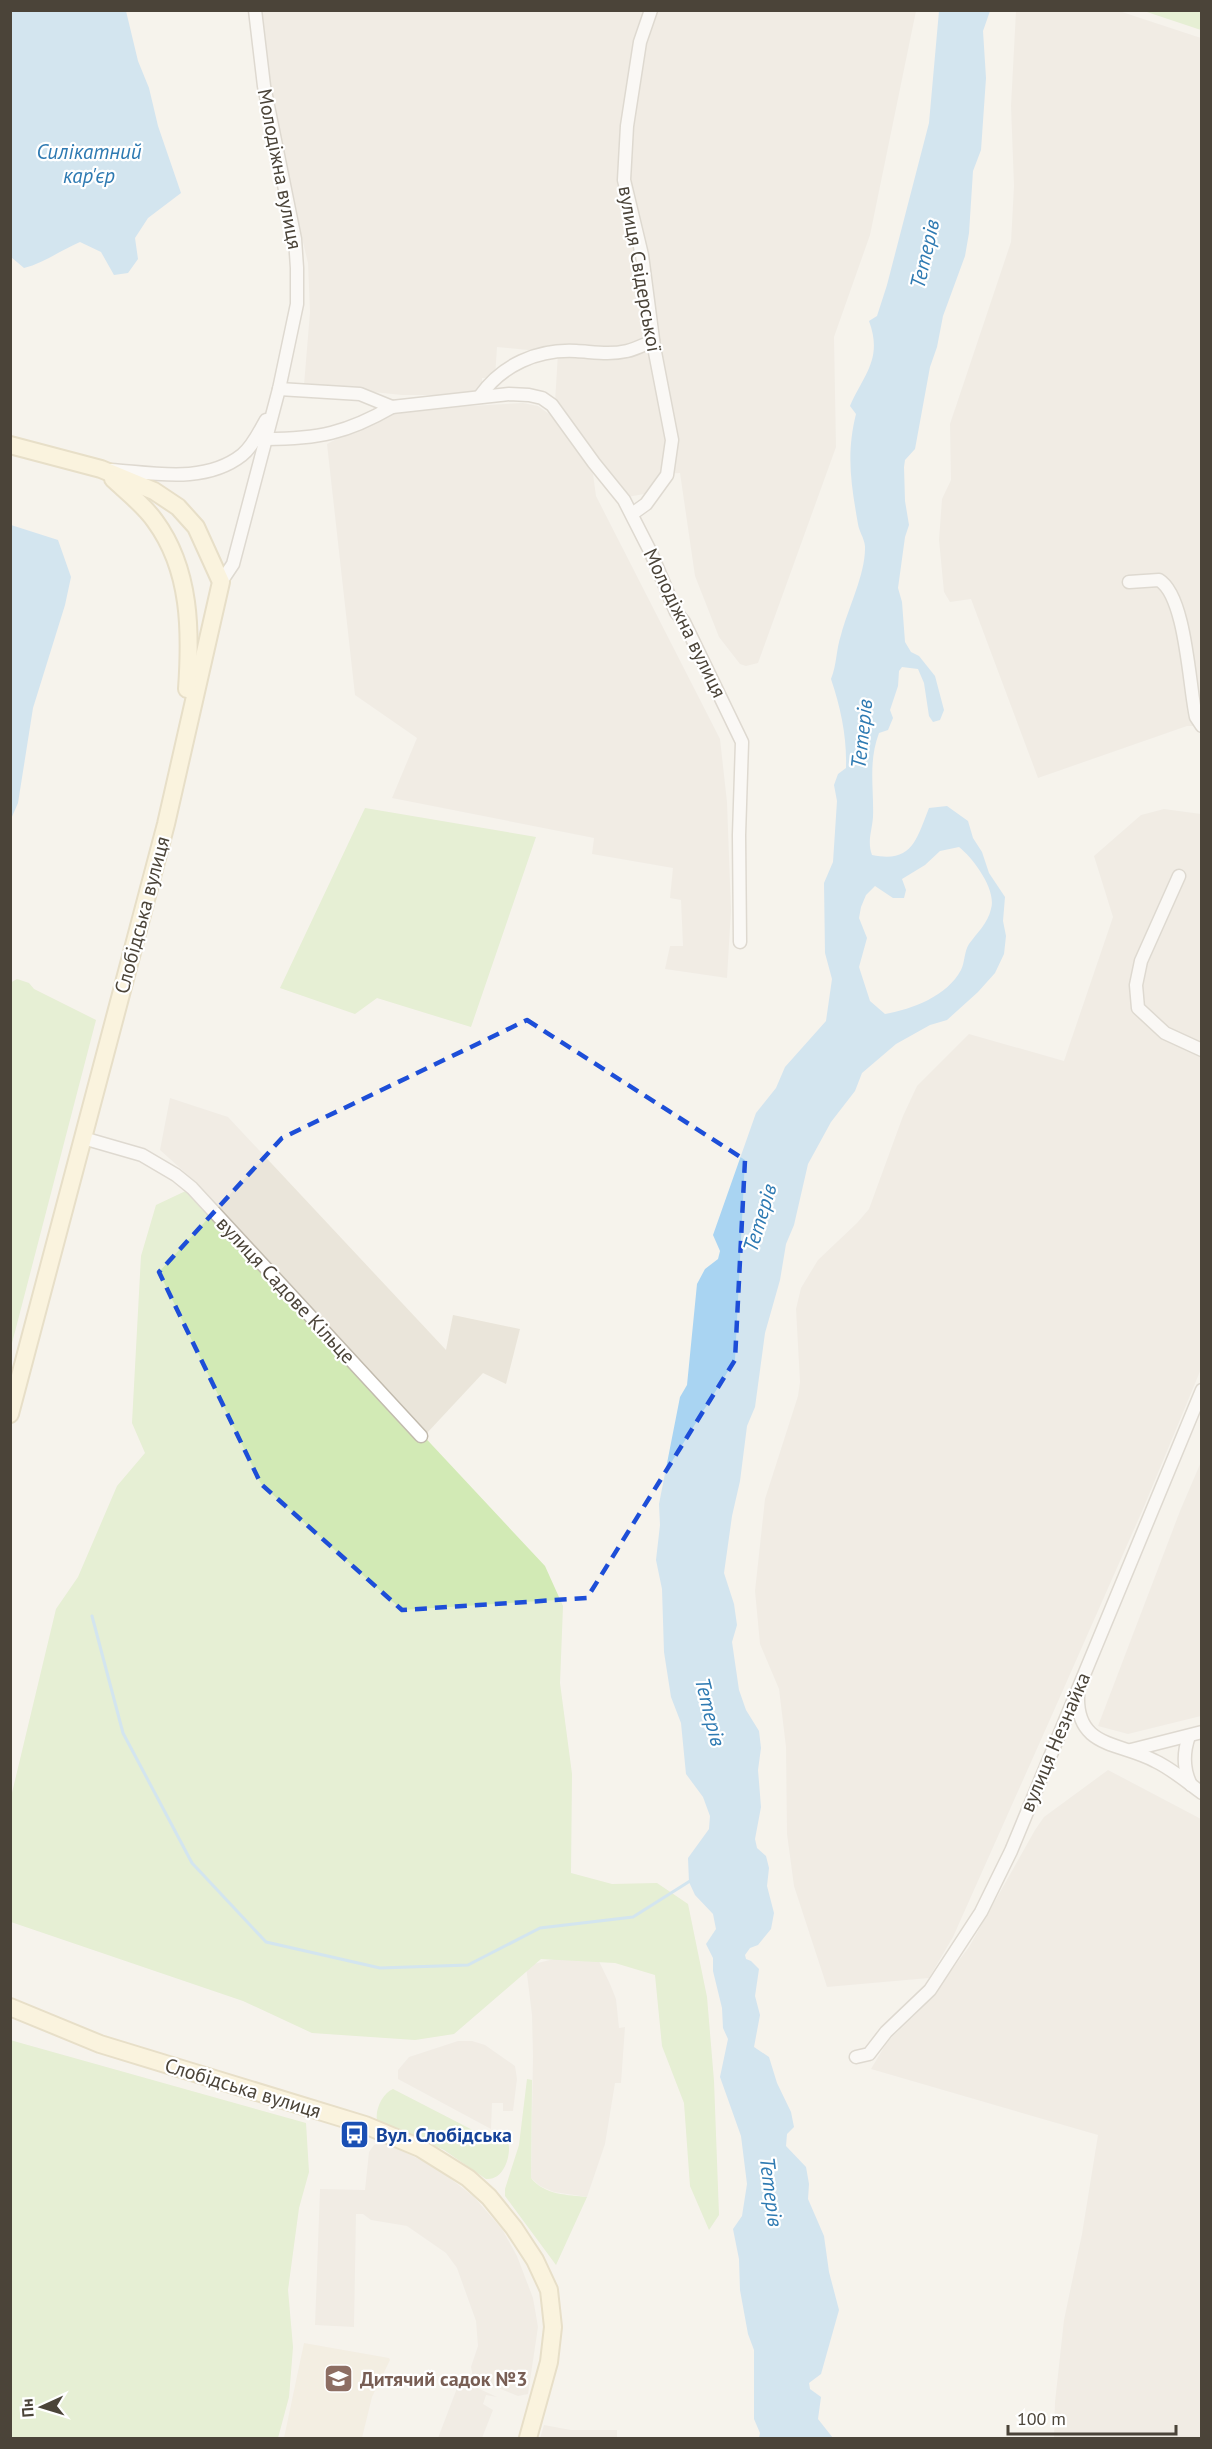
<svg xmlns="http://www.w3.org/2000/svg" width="1212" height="2449" font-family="'PT Sans',sans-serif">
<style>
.residential{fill:#eae5da}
.education{fill:#efe8d6}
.green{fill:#d2eab5}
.water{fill:#a9d4f2;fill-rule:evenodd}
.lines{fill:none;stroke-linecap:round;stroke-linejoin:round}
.stream{stroke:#a9d4f2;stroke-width:3}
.street-casing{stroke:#c2bbae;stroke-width:15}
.secondary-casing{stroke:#d6c79b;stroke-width:20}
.street{stroke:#fff;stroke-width:12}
.secondary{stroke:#fff3cd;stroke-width:16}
.marked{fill:none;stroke:#1d4ed8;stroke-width:4.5;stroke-dasharray:12 8;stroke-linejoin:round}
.labels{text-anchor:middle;stroke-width:4.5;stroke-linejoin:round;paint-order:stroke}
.street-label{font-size:20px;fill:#4b4439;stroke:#fff}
.transit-label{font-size:20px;font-weight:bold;fill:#164399;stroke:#fff;text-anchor:start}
.education-label{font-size:20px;font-weight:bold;fill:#785e54;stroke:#fff;text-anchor:start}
.water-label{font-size:21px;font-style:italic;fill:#2e7ab2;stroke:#fff}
</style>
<rect width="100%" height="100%" fill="#f6f3ec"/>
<g class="residential">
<polygon points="256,11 916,11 870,235 834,337 836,447 758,663 746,666 740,664 719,637 695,576 680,473 663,474 650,493 627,497 555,402 558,353 497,347 495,378 482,378 482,391 439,395 402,395 304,385 310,312 308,263 260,61"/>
<polygon points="1016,11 1119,11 1201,38 1201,726 1187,726 1038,778 971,599 950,602 944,592 939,540 942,499 951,480 950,424 1011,242 1014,186 1011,106"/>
<polygon points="523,403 538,406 556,419 593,474 596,496 720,739 727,802 731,910 727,978 665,969 670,946 683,946 681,900 670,898 673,868 592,854 594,838 392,798 417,738 355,695 327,444 377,418 418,409"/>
<polygon points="1164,809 1201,814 1201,1369 1143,1509 1048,1724 953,1937 929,1978 827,1987 794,1886 787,1834 786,1747 779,1689 760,1644 755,1591 765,1499 798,1396 800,1382 796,1309 801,1288 818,1260 857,1223 869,1209 903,1116 917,1086 969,1034 1064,1061 1113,917 1094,856 1141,815"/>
<polygon points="170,1098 228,1117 446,1350 453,1315 520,1329 506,1384 483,1373 427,1433 199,1185 160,1150"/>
<polygon points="1201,1462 1201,1716 1128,1734 1098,1726 1180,1511"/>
<polygon points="1108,1770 1201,1819 1201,2438 1054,2438 1055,2402 1064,2320 1082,2234 1098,2135 871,2069 887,2042 925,2005 969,1947 1035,1830 1044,1817"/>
<polygon points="589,1950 595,1953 610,1984 616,1999 619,2028 625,2027 621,2083 615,2083 605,2144 587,2197 554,2192 540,2186 531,2178 533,2056 532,2015 526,1966"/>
<polygon points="458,2041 472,2041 485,2045 515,2066 517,2079 513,2111 503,2111 503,2103 492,2103 491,2129 398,2079 398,2070 409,2057"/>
<polygon points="384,2142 437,2168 474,2197 502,2229 517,2256 533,2298 538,2327 528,2394 518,2396 473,2378 471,2367 478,2346 476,2321 457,2268 446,2253 407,2226 371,2220 363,2214 356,2214 354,2327 315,2325 320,2189 365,2190 369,2152 374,2145"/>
<polygon points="464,2382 497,2397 486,2395 483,2404 493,2410 482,2438 438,2438 459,2383"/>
<polygon points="544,2425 571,2430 617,2430 617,2438 540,2438"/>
</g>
<polygon class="education" points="304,2343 389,2358 390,2360 372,2397 362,2438 284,2438"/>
<g class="green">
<polygon points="1144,11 1201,11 1201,30"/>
<polygon points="365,808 536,837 471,1027 377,998 355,1014 280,988"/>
<polygon points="17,979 29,983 34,989 96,1020 11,1347 10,983"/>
<polygon points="192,1188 545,1566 563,1606 560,1683 572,1774 571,1873 612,1884 657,1883 688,1904 707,1997 714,2081 719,2215 709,2230 690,2186 684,2103 662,2046 655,1975 615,1963 541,1959 454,2034 415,2040 312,2033 243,2001 11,1922 11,1797 56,1609 78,1577 117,1486 145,1453 132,1423 141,1256 156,1205"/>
<polygon points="10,2040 306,2123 309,2172 299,2208 288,2290 293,2347 289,2397 278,2438 11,2438"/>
<path d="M527,2079L532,2080L531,2178C544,2195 568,2195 587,2197L556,2265L505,2196V2189L519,2145Z"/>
<path d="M393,2089L490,2139L508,2140C512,2155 504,2181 486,2179L444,2150L377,2120C375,2109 383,2093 393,2089Z"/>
</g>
<g class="water">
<path d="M10,11H126L138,61L149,88L158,126L181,193L148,218L135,238L138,259L128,273L114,275L101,252L80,242C61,250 44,263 24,268L11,257Z"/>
<path d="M939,11H990L983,31L986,78L981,150L973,171L969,233L965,256L943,316L937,347L930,367L915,449L905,460L904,467L905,501L909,525L905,537L898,588L902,602L905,642L911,652L919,656L935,676L944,710L940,720L933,722L929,716L924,683L918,669L902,667L899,671L898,686L890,710L893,718L888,730L879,733C868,762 874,788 873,817C872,831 867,841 872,855C912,863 916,841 929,808L947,806L968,821L973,838L982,852L989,873L1005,897L1003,921L1006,936L1004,954L995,973L978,992L947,1020L930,1025L896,1044L862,1073L855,1091L831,1122L808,1164L794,1225L786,1244L780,1280L765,1333L755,1407L747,1426L740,1481L732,1516L724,1573L734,1604L737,1625L732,1642L739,1690L746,1710L759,1731L761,1748L758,1770L761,1807L755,1839L757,1848L766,1856L769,1868L767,1886L774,1913L771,1929L758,1945L750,1948L745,1955L746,1959L751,1961L759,1969L755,1996L760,2015L754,2047L769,2057L777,2083L791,2112L794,2127L787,2134L786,2146L806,2167L809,2184L808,2199L824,2236L829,2272L839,2310L821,2374L809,2383L810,2389L821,2397L818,2419L833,2438H759L760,2433L754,2419V2350L748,2334L740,2290L739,2259L733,2229L742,2216L747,2184L741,2136L720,2077L728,2039L723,2028L722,2008L713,1971V1958L706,1944L716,1929L713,1914L695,1895L689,1882L688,1858L709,1829L710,1816L703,1797L686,1774L681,1723L671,1697L664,1652L662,1589L656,1560L660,1525L659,1504L680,1397L687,1385L697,1284L705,1269L718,1259L720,1251L713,1235L756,1113L776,1088L785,1067L826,1021L832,979L825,953L824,883L833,862L837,801L834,785L838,774L846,768C847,737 841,709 831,679C837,664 836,650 841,635C848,608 866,573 865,546C864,538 859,531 858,524C851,484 846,454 856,414L850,406C864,374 883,359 869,321L877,316L887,285L929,123ZM959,847C973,858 997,890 991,909C988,923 977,933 969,944C964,952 965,962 961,970C947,996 913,1009 885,1014L870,1001L859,967L867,938L859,918L861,907L866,895L875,886L893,898H904L906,890L902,879L925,865L940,851Z"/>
<polygon points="11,525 58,540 71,577 65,605 33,708 18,803 11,819"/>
</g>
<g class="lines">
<polyline class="stream" points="92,1616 123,1733 192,1863 266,1942 380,1968 468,1965 540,1928 633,1917 690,1881"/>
<defs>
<g id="street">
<path d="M480,396C502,365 537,349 576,351C594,352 609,355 627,351C636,349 645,344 653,341"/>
<polyline points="392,407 509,394 529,395 542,398 552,405 594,463 624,500 651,553 676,612 684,622 742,742 739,835 740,942"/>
<path d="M266,439C318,439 347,433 392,407L360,394L279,389"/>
<path d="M111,470C154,473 205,484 242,455C253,446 259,432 266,420"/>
<polyline points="632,514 646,504 667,475 672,440 654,347 642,255 624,180 627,126 640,42 651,10"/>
<polyline points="221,582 233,564 279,389 297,304 297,268 295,239 264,86 255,10"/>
<path d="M1129,582L1159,580C1186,596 1189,686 1196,717L1202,726"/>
<polyline points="1179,876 1141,961 1136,985 1138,1008 1165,1033 1202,1050"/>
<polyline points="83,1138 142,1155 176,1175 192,1188 421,1436"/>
<path d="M1078,1695C1076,1748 1119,1742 1155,1761C1172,1769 1187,1782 1202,1793"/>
<path d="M1189,1736C1183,1753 1183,1769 1191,1785"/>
<polyline points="1131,1750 1202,1732"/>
<polyline points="856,2057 869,2054 886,2032 930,1990 981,1912 1011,1851 1202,1390"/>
</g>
<g id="secondary">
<polyline points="10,445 101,469 154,491 178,507 196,527 221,582 166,824 10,1414"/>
<path d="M113,479C127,492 144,505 155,521C191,570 191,632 187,689"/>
<polyline points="10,2007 100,2044 365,2125 420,2148 468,2178 489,2197 514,2228 535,2260 549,2290 553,2327 549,2362 528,2438"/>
</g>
</defs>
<use href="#street" class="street-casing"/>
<use href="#secondary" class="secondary-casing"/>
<use href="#street" class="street"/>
<use href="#secondary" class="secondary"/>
</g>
<path d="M0 0H1212V2449H0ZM527,1020L745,1160L735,1360L587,1598L402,1610L261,1484L159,1272L282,1138Z" fill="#f6f3ec" fill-opacity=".55" fill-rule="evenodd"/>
<path class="marked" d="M527,1020L745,1160L735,1360L587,1598L402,1610L261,1484L159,1272L282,1138Z"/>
<defs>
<symbol id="bus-square" viewBox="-11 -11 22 22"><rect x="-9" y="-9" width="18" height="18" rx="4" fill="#1a4fb4" stroke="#fff"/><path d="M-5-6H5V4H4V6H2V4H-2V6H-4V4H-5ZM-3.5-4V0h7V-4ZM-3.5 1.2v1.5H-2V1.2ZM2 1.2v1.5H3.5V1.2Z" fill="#fff"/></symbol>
<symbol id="school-square" viewBox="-11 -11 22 22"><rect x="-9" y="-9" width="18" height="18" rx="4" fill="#8d6e63" stroke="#fff"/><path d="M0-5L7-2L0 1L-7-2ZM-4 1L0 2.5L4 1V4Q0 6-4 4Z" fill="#fff"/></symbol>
</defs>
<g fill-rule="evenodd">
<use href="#bus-square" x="338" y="2118" width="33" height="33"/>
<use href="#school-square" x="322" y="2362" width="33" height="33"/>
</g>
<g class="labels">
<g class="street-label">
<text transform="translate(280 169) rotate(79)" y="7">Молодіжна вулиця</text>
<text transform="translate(640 269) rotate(80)" y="7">вулиця Свідерської</text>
<text transform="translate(685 623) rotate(64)" y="7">Молодіжна вулиця</text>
<text transform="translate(142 915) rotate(-75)" y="7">Слобідська вулиця</text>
<text transform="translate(286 1290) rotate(47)" y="7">вулиця Садове Кільце</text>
<text transform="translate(1055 1742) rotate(-67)" y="7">вулиця Незнайка</text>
<text transform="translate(243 2088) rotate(17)" y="7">Слобідська вулиця</text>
</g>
<g class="transit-label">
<text x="376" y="2142">Вул. Слобідська</text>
</g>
<g class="education-label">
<text x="360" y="2386">Дитячий садок №3</text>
</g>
<g class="water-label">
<text x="89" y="159">Силікатний<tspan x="89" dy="24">кар'єр</tspan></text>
<text transform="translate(925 254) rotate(-77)" y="7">Тетерів</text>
<text transform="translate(862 734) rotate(-84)" y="7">Тетерів</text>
<text transform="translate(760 1218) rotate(-73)" y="7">Тетерів</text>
<text transform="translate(710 1712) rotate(76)" y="7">Тетерів</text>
<text transform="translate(771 2192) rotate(83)" y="7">Тетерів</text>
</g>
</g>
<rect width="1212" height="2449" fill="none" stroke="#4b4439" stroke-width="24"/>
<g transform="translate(42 2407) rotate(266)" stroke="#ffffff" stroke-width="4.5" paint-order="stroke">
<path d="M0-4.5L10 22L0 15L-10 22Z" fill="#4b4439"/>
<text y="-9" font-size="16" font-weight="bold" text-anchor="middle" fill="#4b4439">Пн</text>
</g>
<path d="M1008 2425v9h168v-9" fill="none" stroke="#4b4439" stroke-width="3"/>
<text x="1017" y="2425" font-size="18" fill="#4b4439" stroke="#ffffff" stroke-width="4.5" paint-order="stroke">100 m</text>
</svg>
